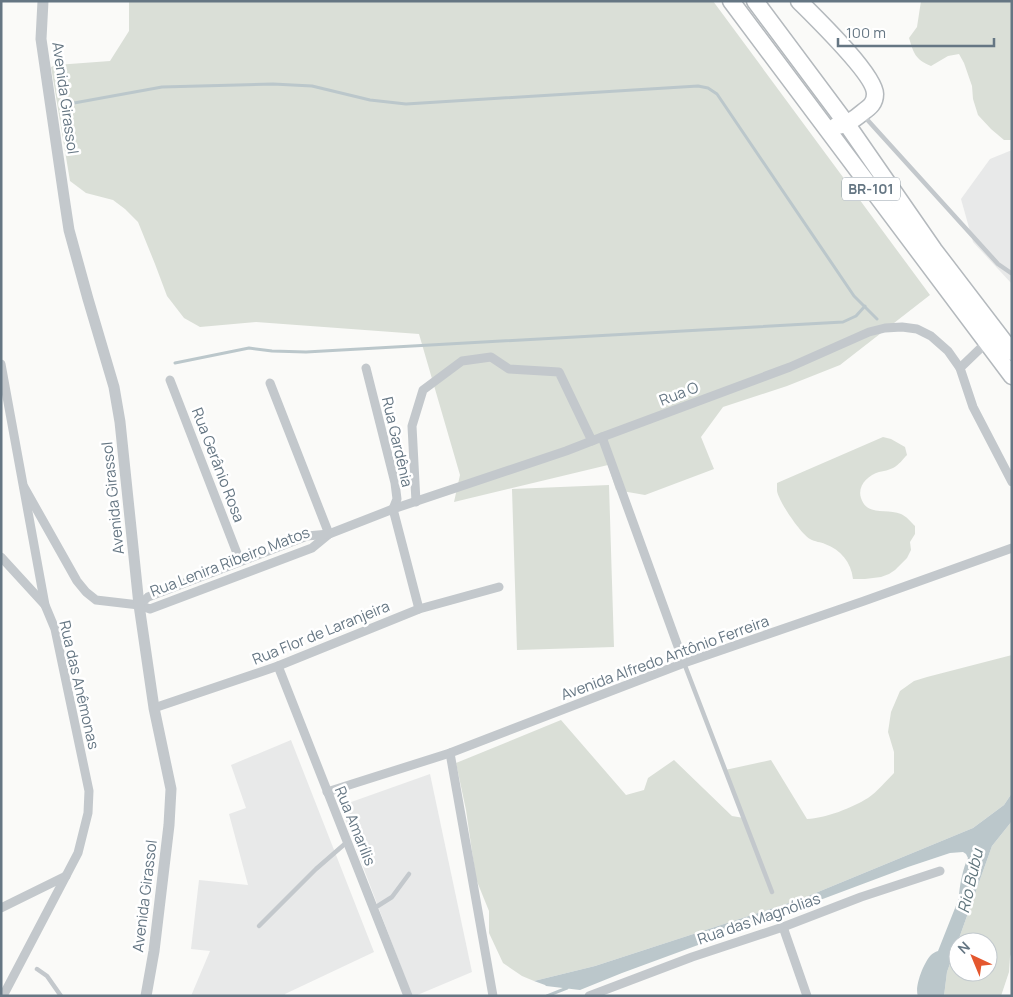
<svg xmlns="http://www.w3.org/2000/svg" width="1013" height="997" font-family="Manrope,sans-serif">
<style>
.built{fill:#e8e9e9}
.green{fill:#dadfd7;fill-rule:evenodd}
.water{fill:#bbc7cb}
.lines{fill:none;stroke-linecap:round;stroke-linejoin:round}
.stream{stroke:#bbc7cb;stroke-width:3}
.motorway-casing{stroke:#b4b9bd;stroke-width:19}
.service{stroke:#c3c8cc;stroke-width:4.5}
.minor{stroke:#c3c8cc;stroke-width:9}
.tertiary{stroke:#c3c8cc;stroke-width:11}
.motorway{stroke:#fff;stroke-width:16}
.labels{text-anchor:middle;stroke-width:5;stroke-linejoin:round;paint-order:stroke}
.shield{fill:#fff;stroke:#939fa8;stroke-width:1}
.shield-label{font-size:14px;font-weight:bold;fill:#657683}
.street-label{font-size:15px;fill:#657683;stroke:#fff}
.water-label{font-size:16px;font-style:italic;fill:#60757c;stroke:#fff}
</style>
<rect width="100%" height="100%" fill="#fafaf8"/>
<g class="built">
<polygon points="1012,150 1012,284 973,242 961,199 990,159"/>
<polygon points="291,740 374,952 285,994 286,996 191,996 210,951 191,949 199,880 248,885 229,814 246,808 231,765"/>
<polygon points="430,774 472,972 415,996 412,996 340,806"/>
</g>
<g class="green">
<polygon points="129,1 713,1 930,295 840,365 787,386 723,407 701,437 714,469 645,495 616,490 608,465 454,502 460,475 419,334 256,322 200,327 184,318 167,296 155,264 138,222 125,209 113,200 86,193 70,181 51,67 56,65 110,61 129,31"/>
<path d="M921,1H1012V140H1004L991,129L978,115L973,99L972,86L964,63L959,54L948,56L931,66C915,59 914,54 909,38L917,27Z"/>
<path d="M883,437L891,439L905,447L907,455C903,459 899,465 893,468C889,470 884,471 879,472C868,475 857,486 861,498C867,517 887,508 901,514C906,516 911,522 915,526V534L910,542L911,550L907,558L895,570L889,574L881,577L865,579H853C851,562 841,550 825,544C821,542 815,542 810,539C801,534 779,502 777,491C777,488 777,486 777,483Z"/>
<polygon points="609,485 614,647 517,650 512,489"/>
<path d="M1012,655V793L1004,805L973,828L801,899L595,966L534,981L522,976L503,963L489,933V911L476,879L466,810L456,763L561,720L626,795L644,790L648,778L674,760L732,816L744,818L725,770L771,760L807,819C826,818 852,808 868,798C877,792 886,781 894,773V752L888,732L891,712L900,691L914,681L927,677Z"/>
<path d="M1012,821V951L1010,957L1009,972L1001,996H944L947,972L992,846ZM958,942H988V972H958Z"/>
</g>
<path class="water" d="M1012,793V821L992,846L947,972L944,996H918C914,987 924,962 931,955C933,953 935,952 938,951L959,898C959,888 963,867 968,858L966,854L963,852L950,853L908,867L780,915L622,973L580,990L546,986L545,985L534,981L595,966L801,899L973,828L1004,805Z"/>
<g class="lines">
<g class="stream">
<polyline points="63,105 162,87 273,84 312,86 370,100 406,104 698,86 708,88 717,94 854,296 877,319"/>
<polyline points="175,363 249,348 272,351 306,352 843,322 856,316 865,306"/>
<polyline points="547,996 567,988"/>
</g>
<defs>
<g id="motorway">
<polyline points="731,1 1012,376"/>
<polyline points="755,1 846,123 934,250 1012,352"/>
<path d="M799,1C815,17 875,75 875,94C875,103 870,107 863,112C856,118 845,126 836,126"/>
</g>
</defs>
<use href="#motorway" class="motorway-casing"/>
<g class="service">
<polyline points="863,115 998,264 1011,273"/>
<polyline points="684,663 772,892"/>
<polyline points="373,909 392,897 409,874"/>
<polyline points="259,926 316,869 347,842"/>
<polyline points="37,969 47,976 61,996"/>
</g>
<g class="minor">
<polyline points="987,342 960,368 973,407 1012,482"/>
<polyline points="1,364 45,605 55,629 89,791 88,813 78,853 3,996"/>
<polyline points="366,368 395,483 397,499 393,509 419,609"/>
<polyline points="170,380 240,561"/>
<polyline points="270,383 329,534"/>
<polyline points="602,437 684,663"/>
<polyline points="24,487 77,581 86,592 96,600 139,605 150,609 312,548 329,534 393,509 566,451 602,437 790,367 869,332 885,328 902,327 917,329 931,336 948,351 960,368"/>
<polyline points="416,502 412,426 423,390 462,361 491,357 509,369 559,372 592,441"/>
<polyline points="1,557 45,605"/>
<polyline points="139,605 148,597 307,536 329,534"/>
<polyline points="278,666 408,996"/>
<polyline points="154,708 278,666 419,609 499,587"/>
<polyline points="450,753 493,996"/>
<polyline points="327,792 450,753 684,663 864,601 1012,548"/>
<polyline points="1,908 66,876"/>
<polyline points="783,927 807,996"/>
<polyline points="589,996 692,957 783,927 861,897 940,871"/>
</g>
<polyline class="tertiary" points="43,1 41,39 64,197 69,230 88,299 114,387 120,422 139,605 154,708 171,789 169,825 154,951 146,996"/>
<use href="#motorway" class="motorway"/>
</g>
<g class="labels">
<rect class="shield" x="842" y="177.5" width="58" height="23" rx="4"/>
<g class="shield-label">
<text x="871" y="194">BR-101</text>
</g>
<g class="street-label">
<text transform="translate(65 98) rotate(82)" y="5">Avenida Girassol</text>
<text transform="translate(679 394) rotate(-21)" y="5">Rua O</text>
<text transform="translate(397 442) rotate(77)" y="5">Rua Gardênia</text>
<text transform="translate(218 465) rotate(69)" y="5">Rua Gerânio Rosa</text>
<text transform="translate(113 498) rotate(-96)" y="5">Avenida Girassol</text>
<text transform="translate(230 562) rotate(-21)" y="5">Rua Lenira Ribeiro Matos</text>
<text transform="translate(321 633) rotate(-22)" y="5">Rua Flor de Laranjeira</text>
<text transform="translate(665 658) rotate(-20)" y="5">Avenida Alfredo Antônio Ferreira</text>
<text transform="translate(79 685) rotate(77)" y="5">Rua das Anêmonas</text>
<text transform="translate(355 826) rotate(68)" y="5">Rua Amarílis</text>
<text transform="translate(145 896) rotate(-83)" y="5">Avenida Girassol</text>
<text transform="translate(759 919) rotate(-19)" y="5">Rua das Magnólias</text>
</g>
<g class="water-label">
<text transform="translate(970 881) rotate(-77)" y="6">Rio Bubu</text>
</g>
</g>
<rect width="1013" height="997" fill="none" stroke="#657683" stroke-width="5"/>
<g transform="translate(973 957) rotate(316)"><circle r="24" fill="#ffffff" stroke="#c1c8cd"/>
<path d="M0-4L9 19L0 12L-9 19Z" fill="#e4572e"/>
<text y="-8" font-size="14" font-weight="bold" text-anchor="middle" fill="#657683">N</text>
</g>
<path d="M838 38v8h156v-8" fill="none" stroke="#657683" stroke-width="2.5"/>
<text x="846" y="38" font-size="15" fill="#657683" stroke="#ffffff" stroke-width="4" paint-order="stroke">100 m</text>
</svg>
